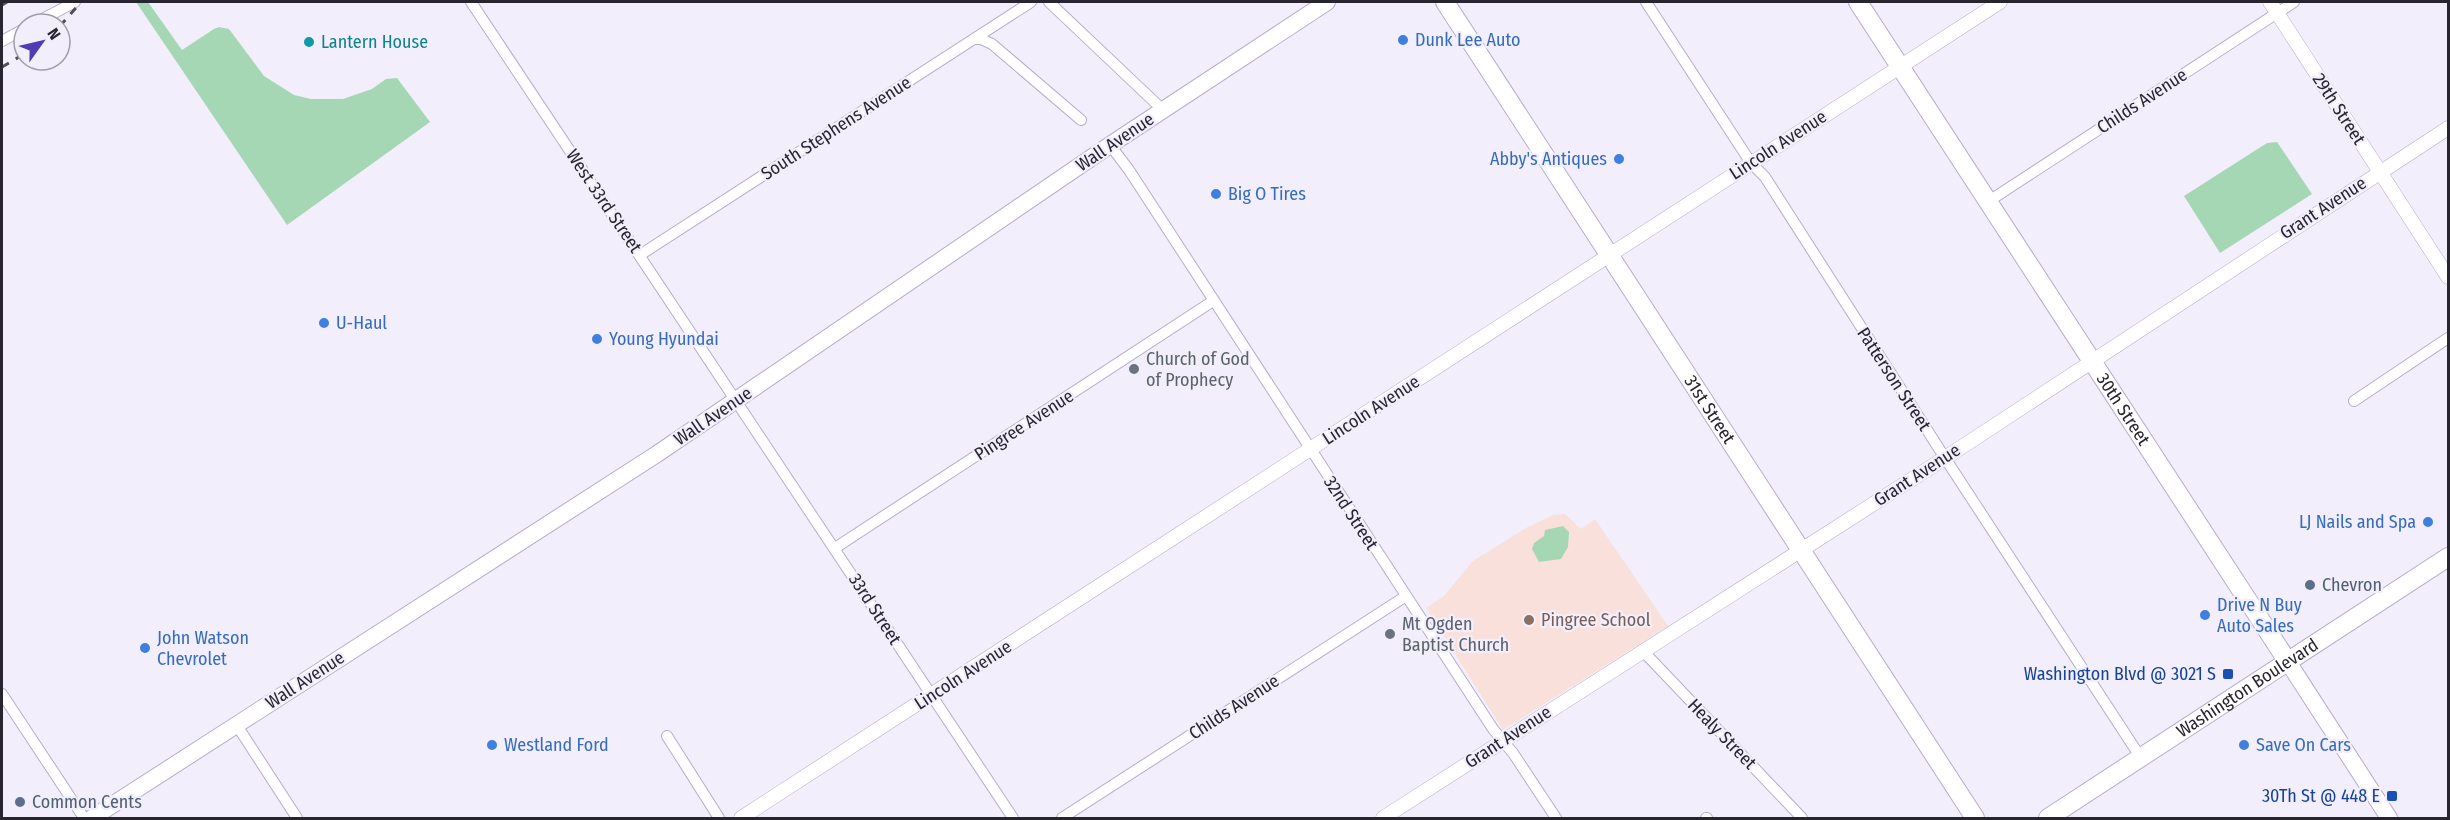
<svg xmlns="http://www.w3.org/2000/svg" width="2450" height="820" font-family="'Fira Sans Condensed',sans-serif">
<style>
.education{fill:#fae0db}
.green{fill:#a5d7b5}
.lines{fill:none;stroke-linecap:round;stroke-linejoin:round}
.minor-casing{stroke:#b7adcc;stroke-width:12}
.tertiary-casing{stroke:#b7adcc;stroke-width:15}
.secondary-casing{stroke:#b7adcc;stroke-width:18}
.primary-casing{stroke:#b7adcc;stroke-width:20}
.minor{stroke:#fff;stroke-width:10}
.tertiary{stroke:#fff;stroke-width:14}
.secondary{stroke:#fff;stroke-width:16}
.primary{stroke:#fff;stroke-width:18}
.rail{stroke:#514d59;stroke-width:3;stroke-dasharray:8 8;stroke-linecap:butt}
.shop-dot{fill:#3f7fe0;stroke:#f2eefb;stroke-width:2}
.culture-dot{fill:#0f9aa8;stroke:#f2eefb;stroke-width:2}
.worship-dot{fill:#6b7280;stroke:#f2eefb;stroke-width:2}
.service-dot{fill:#5c6f8a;stroke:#f2eefb;stroke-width:2}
.education-dot{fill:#8d6e63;stroke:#f2eefb;stroke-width:2}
.transit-dot{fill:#1a4fb4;stroke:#f2eefb;stroke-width:2}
.labels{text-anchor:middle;stroke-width:4.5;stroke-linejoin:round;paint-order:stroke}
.shop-label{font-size:18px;fill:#366cbe;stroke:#f2eefb;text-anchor:start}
.culture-label{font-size:18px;fill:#0d838f;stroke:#f2eefb;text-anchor:start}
.street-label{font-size:18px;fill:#282430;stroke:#f2eefb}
.worship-label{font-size:18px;fill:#5b616d;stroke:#f2eefb;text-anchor:start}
.service-label{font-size:18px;fill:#4e5e75;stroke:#f2eefb;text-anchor:start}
.education-label{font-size:18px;fill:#785e54;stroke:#f2eefb;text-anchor:start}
.transit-label{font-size:18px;fill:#164399;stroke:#f2eefb;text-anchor:end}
</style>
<rect width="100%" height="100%" fill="#f2eefb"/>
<polygon class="education" points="1565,514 1581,529 1595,519 1668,626 1503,730 1426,608 1444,596 1473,561 1526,528 1553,515"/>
<g class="green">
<polygon points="136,2 148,2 182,50 214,29 219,27 229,29 264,76 294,95 311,99 343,99 372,89 386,79 397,78 430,122 287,225"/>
<polygon points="2277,142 2312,194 2220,253 2184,196 2267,143"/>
<polygon points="1563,526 1569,532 1568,547 1561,559 1539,562 1532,549 1534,543 1544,536 1545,530"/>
</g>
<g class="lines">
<defs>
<g id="minor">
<polyline points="471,2 1013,818"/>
<polyline points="1049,2 1163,110"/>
<polyline points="1646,2 1751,163 1765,177 1945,458 2141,758"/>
<polyline points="33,24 75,2"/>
<polyline points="974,39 981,39 992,44 1081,120"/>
<polyline points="2,41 24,29"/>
<polyline points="1110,145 1129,170 1493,729 1513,753 1556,818"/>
<polyline points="1989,201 2294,2"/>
<polyline points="640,255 1031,2"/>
<polyline points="2354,401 2448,338"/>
<polyline points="835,548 1213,301"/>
<polyline points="1642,650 1802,818"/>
<polyline points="2,694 84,818"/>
<polyline points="236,724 297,818"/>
<polyline points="667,736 719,818"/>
<polyline points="1062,818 1406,596"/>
<polyline points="1706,818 1707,818"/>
</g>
<g id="tertiary">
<polyline points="2270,2 2448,277"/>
<polyline points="741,818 2000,2"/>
<polyline points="1383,818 1945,458 2448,128"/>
</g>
<g id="secondary">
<polyline points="2288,662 2389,818"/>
<polyline points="92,818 657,454 1110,145 1327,2"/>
</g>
<g id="primary">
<path id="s1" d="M1445,2L1975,818"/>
<path id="s2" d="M1858,2L2288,662"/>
<path id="s3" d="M2048,818L2448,557"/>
</g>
</defs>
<use href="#minor" class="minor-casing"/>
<use href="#tertiary" class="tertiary-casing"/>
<use href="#secondary" class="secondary-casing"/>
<use href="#primary" class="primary-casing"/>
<use href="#minor" class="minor"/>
<use href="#tertiary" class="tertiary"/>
<use href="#secondary" class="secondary"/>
<use href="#primary" class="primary"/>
<g class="rail">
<polyline points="2,5 7,2"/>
<polyline points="60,26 81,2"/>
<polyline points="2,67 24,54"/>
</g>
</g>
<g class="shop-dot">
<circle cx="1403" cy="40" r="6"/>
<circle cx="1619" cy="159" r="6"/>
<circle cx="1216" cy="194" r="6"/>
<circle cx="324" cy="323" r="6"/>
<circle cx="597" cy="339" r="6"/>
<circle cx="2428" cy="522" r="6"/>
<circle cx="2205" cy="615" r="6"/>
<circle cx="145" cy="648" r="6"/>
<circle cx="492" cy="745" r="6"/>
<circle cx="2244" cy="745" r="6"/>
</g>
<circle class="culture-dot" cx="309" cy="42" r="6"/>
<g class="worship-dot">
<circle cx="1134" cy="369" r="6"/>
<circle cx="1390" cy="634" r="6"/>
</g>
<g class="service-dot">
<circle cx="2310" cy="585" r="6"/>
<circle cx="20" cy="802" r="6"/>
</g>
<circle class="education-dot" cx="1529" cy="620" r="6"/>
<g class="transit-dot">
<rect x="2222" y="668" width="12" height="12" rx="3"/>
<rect x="2386" y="790" width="12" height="12" rx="3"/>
</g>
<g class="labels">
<g class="shop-label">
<text x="1415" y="46">Dunk Lee Auto</text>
<text x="1607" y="165" text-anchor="end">Abby's Antiques</text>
<text x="1228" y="200">Big O Tires</text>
<text x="336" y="329">U-Haul</text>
<text x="609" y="345">Young Hyundai</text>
<text x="2416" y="528" text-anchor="end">LJ Nails and Spa</text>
<text x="2217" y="611">Drive N Buy<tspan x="2217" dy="21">Auto Sales</tspan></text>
<text x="157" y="644">John Watson<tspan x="157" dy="21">Chevrolet</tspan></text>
<text x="504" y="751">Westland Ford</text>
<text x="2256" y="751">Save On Cars</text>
</g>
<g class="culture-label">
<text x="321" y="48">Lantern House</text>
</g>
<g class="street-label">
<text transform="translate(2142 101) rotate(-33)" y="6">Childs Avenue</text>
<text transform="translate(2339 109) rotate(57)" y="6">29th Street</text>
<text transform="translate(836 128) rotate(-33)" y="6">South Stephens Avenue</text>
<text transform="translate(1115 142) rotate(-34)" y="6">Wall Avenue</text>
<text transform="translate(1778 145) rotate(-33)" y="6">Lincoln Avenue</text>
<text transform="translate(604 201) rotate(56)" y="6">West 33rd Street</text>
<text transform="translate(2323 208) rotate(-33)" y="6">Grant Avenue</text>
<text transform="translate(1894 379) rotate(57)" y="6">Patterson Street</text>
<text dy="6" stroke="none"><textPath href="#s2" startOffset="486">30th Street</textPath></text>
<text transform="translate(1371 410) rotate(-33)" y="6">Lincoln Avenue</text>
<text dy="6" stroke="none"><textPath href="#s1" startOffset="486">31st Street</textPath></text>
<text transform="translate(713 416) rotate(-34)" y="6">Wall Avenue</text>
<text transform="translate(1024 425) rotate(-33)" y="6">Pingree Avenue</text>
<text transform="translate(1917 475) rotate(-33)" y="6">Grant Avenue</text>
<text transform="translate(1351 513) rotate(57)" y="6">32nd Street</text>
<text transform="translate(875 609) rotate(57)" y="6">33rd Street</text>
<text transform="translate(963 675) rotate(-33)" y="6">Lincoln Avenue</text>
<text transform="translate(305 680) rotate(-33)" y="6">Wall Avenue</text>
<text dy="6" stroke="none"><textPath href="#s3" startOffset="238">Washington Boulevard</textPath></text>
<text transform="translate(1234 707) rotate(-33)" y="6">Childs Avenue</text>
<text transform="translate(1722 734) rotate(46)" y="6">Healy Street</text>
<text transform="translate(1508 737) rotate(-33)" y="6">Grant Avenue</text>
</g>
<g class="worship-label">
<text x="1146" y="365">Church of God<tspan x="1146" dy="21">of Prophecy</tspan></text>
<text x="1402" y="630">Mt Ogden<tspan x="1402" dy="21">Baptist Church</tspan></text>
</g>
<g class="service-label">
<text x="2322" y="591">Chevron</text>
<text x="32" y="808">Common Cents</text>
</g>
<g class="education-label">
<text x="1541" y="626">Pingree School</text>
</g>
<g class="transit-label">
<text x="2216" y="680">Washington Blvd @ 3021 S</text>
<text x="2380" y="802">30Th St @ 448 E</text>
</g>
</g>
<rect width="2450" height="820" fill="none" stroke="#282430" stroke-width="6"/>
<g transform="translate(42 42) rotate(56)"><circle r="28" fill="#f2eefb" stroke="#a19daa" stroke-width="1.5"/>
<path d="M0-4.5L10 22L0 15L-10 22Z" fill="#503cb3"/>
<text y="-9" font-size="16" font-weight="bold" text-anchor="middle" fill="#282430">N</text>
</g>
</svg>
